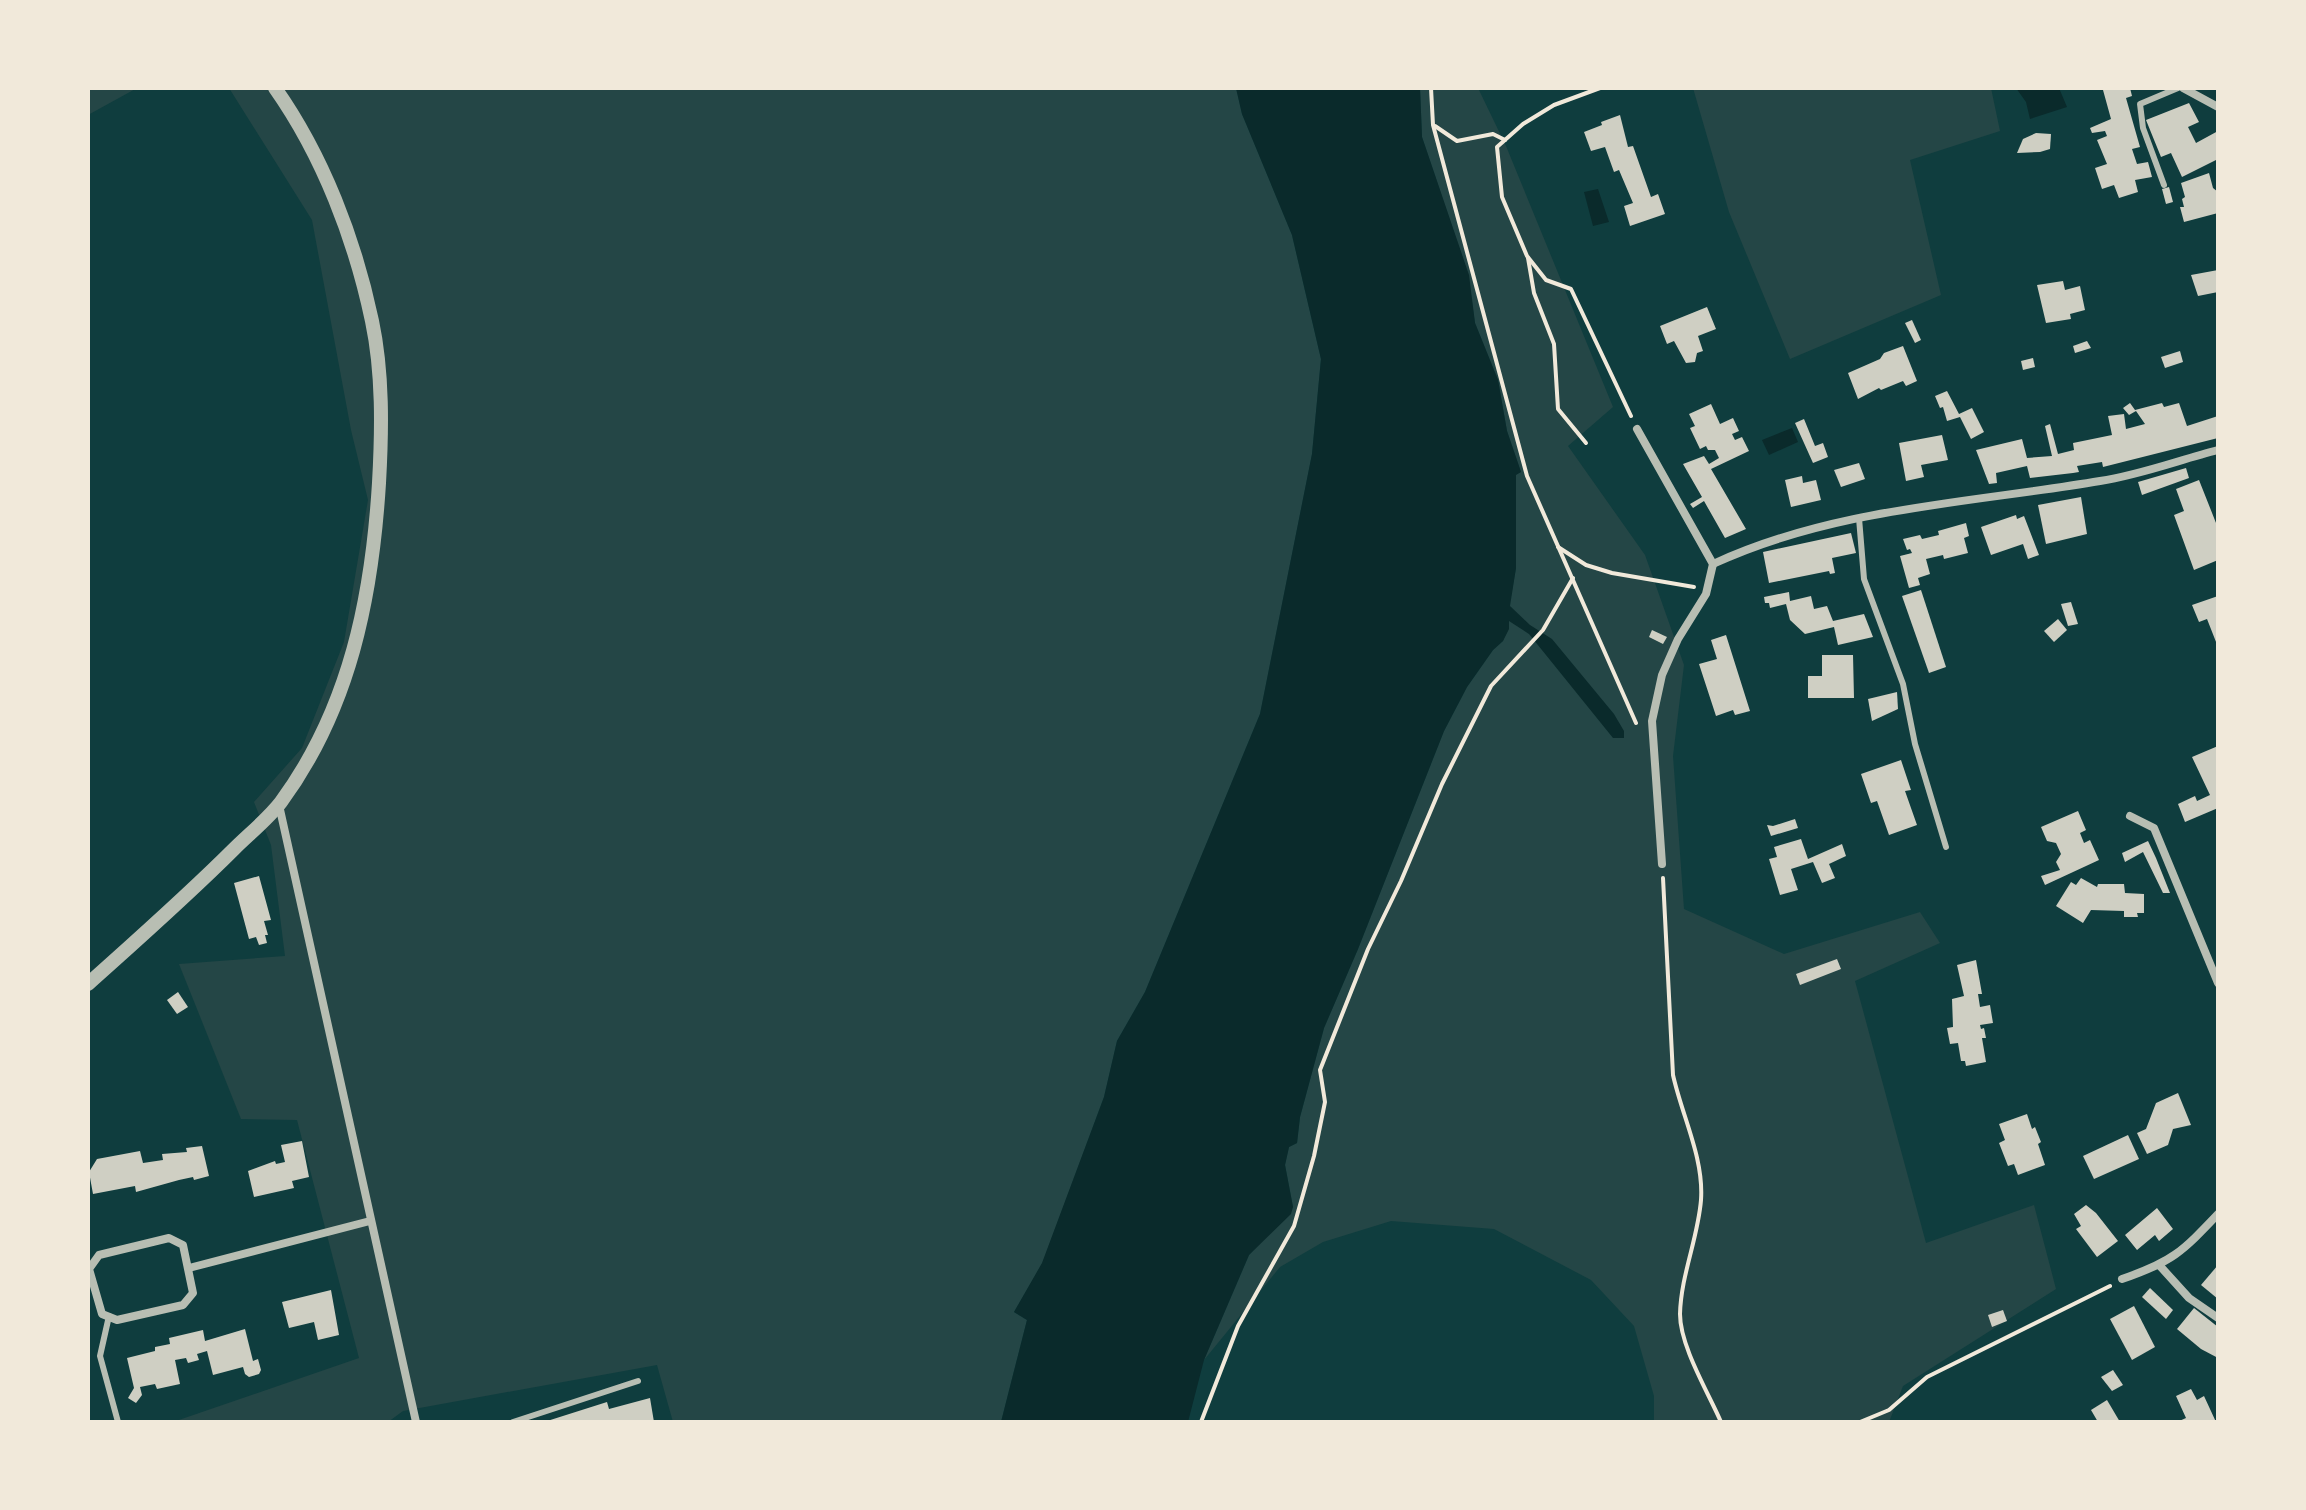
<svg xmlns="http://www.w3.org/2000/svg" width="2306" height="1510" font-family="'Playfair Display',serif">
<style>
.green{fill:#244646}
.water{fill:#0a2a2b}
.building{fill:#cfcfc3}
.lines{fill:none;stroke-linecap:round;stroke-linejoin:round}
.path{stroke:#f1e9da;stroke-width:4}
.service{stroke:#b8beb3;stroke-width:6}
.minor{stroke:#b8beb3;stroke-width:8}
.tertiary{stroke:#b8beb3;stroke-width:14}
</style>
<rect width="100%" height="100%" fill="#0f3d3e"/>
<g class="green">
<polygon points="88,88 137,88 88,115"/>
<polygon points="229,88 1236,88 1242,114 1292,235 1321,359 1312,454 1260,714 1145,992 1117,1041 1104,1097 1042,1264 1014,1312 1027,1320 1001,1422 673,1422 657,1365 403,1411 388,1422 173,1422 359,1358 297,1120 241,1119 179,964 285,956 271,845 254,802 302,748 344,642 368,500 351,430 312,220"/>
<polygon points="1420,88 1478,88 1506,146 1613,407 1568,446 1645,555 1684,665 1673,756 1684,909 1784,954 1920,912 1940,943 1855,981 1926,1243 2034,1205 2056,1289 1903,1386 1889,1422 1654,1422 1654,1396 1634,1326 1591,1280 1494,1229 1391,1221 1323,1242 1280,1267 1204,1360 1249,1255 1293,1207 1285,1165 1289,1147 1297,1143 1300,1117 1324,1028 1358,949 1444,731 1467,687 1493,650 1503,641 1516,568 1516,474 1521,472 1507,431 1498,380 1475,323 1468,274 1422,137"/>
<polygon points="1693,88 1991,88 2000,131 1910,160 1941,295 1790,359 1729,212"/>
</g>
<g class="water">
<polygon points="1236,88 1420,88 1422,137 1469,275 1475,323 1498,380 1507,431 1521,472 1516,475 1516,568 1510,606 1530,625 1552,639 1614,714 1624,731 1624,738 1613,738 1529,634 1509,621 1509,629 1503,641 1493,650 1467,687 1444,731 1358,949 1324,1028 1300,1117 1297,1143 1289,1147 1285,1165 1293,1207 1291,1214 1249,1255 1204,1360 1188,1422 1001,1422 1027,1320 1014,1312 1042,1263 1104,1097 1117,1041 1145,992 1260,714 1312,454 1321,359 1292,235 1242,114"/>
<polygon points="2016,88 2059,88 2067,107 2030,119 2026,102"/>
<polygon points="1598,189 1609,222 1593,226 1584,192"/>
<polygon points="1792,428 1798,442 1769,455 1762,440"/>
</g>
<g class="building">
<polygon points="2111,88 2130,88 2132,96 2126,98 2140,147 2132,149 2137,164 2148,162 2152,177 2135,180 2138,192 2119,198 2114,185 2102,189 2095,168 2107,164 2097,140 2107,136 2105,131 2092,133 2090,128 2111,119 2103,90"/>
<polygon points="2189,103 2199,122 2188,127 2196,143 2218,131 2218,159 2182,177 2171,153 2161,157 2146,120"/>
<polygon points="1620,115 1628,147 1633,146 1651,197 1658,194 1665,214 1630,226 1624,206 1633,203 1619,170 1614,172 1605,147 1591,151 1584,132 1602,125 1601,122"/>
<polygon points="2036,133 2051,134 2050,149 2040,152 2017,153 2023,139"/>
<polygon points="2209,173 2213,188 2218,192 2218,213 2184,222 2180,207 2184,207 2182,199 2185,197 2181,183"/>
<polygon points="2169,187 2173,202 2166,204 2162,189"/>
<polygon points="2218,270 2218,292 2198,296 2191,275"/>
<polygon points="2063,281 2065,290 2080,286 2085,310 2070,314 2071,319 2046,323 2037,285"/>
<polygon points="1707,307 1716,329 1698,336 1703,351 1697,353 1695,362 1686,363 1674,341 1667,344 1660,326"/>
<polygon points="1912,320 1921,340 1915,343 1905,323"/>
<polygon points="2087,341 2091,348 2075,353 2073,346"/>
<polygon points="1903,346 1917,381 1906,386 1903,381 1881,390 1879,388 1858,399 1848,373 1880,359 1884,353"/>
<polygon points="2180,351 2183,362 2165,368 2161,357"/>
<polygon points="2033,358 2035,367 2023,370 2021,361"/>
<polygon points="1947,391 1959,414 1972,408 1984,432 1971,439 1960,417 1947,421 1943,407 1940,408 1935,396"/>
<polygon points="2130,403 2135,410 2162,403 2164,407 2179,403 2187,426 2218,416 2218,438 2103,467 2102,462 2077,466 2079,472 2073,473 2030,478 2027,466 1996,473 1997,483 1989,484 1976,450 2022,439 2027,458 2052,456 2045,426 2050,424 2058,454 2074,450 2073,443 2112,435 2108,416 2124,414 2126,429 2145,424 2136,411 2129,415 2123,408"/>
<polygon points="1711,404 1720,424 1733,418 1739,431 1732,434 1735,440 1742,437 1749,451 1711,469 1746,529 1725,538 1704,501 1693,508 1690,504 1702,497 1683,464 1704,456 1709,464 1719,458 1715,450 1708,450 1706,446 1700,449 1690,428 1695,426 1689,414"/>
<polygon points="1804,419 1815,446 1823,443 1828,457 1813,463 1795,423"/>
<polygon points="1942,435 1948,460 1921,465 1924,477 1906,481 1899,443"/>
<polygon points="1859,463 1865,479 1841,487 1834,470"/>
<polygon points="2186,468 2189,478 2142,495 2138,482"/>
<polygon points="1802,476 1803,483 1816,480 1821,500 1791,507 1785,480"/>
<polygon points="2199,480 2218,528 2218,560 2194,570 2174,515 2184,511 2176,489"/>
<polygon points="2081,497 2087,534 2046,544 2038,505"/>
<polygon points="2016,515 2017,519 2024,516 2039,555 2028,559 2023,544 1991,555 1981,527"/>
<polygon points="1966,523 1969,536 1964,538 1968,553 1944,559 1943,555 1926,559 1930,574 1918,578 1920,585 1909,588 1900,556 1912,553 1910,549 1907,550 1903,539 1920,535 1922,539 1939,535 1938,531"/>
<polygon points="1851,533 1856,553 1832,558 1835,573 1830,574 1829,571 1769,583 1763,552"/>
<polygon points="1921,590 1946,667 1929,673 1902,596"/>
<polygon points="1789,592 1790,601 1811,596 1814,609 1827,606 1833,621 1864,614 1873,637 1838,645 1834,627 1805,634 1790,620 1786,604 1770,608 1769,603 1765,603 1764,597"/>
<polygon points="2218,596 2218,647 2207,619 2199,622 2192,605"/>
<polygon points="2071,602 2078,624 2068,626 2061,604"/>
<polygon points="2058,619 2067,630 2054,642 2044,631"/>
<polygon points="1652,630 1667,637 1663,644 1649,637"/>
<polygon points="1726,635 1750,711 1735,715 1733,710 1716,716 1699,664 1717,659 1711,640"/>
<polygon points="1822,655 1853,655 1854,698 1808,698 1808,676 1822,676"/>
<polygon points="1897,692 1898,709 1872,721 1868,699"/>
<polygon points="2218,746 2218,808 2185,822 2178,804 2195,796 2197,801 2210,795 2192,757"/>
<polygon points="1901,760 1911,790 1905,791 1917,825 1889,835 1877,801 1871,803 1861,774"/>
<polygon points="2078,811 2086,830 2080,833 2084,843 2090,840 2099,860 2045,885 2041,876 2060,870 2056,862 2061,854 2056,843 2047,841 2041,827"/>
<polygon points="1795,819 1798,828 1771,836 1767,825 1773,826"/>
<polygon points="1801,839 1808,859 1842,844 1846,856 1829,864 1835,878 1822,883 1813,862 1791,869 1798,890 1780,895 1769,859 1777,857 1774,847"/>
<polygon points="2148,841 2156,858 2170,893 2163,893 2143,852 2125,862 2122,853"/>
<polygon points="259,876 271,920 264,921 268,935 265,935 267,943 259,945 256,937 249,939 234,883"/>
<polygon points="2081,878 2097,887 2098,884 2124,884 2125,893 2144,894 2144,913 2137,913 2138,917 2124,917 2124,911 2091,910 2083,923 2056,906 2071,882 2076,885"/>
<polygon points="1837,959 1841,969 1800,985 1796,974"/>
<polygon points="1976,960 1982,994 1978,994 1980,1007 1990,1005 1993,1023 1980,1025 1981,1029 1984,1028 1986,1038 1982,1038 1986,1062 1966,1066 1965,1061 1961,1061 1958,1043 1950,1044 1947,1028 1953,1027 1952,999 1964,996 1957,965"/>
<polygon points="178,992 188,1007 177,1014 167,1000"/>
<polygon points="2178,1093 2191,1125 2173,1129 2168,1145 2147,1154 2137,1133 2146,1129 2156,1103"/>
<polygon points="2027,1114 2032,1129 2035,1127 2041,1142 2038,1144 2045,1165 2018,1175 2014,1164 2008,1166 1999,1143 2005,1140 1999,1124"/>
<polygon points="2128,1135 2139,1159 2094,1179 2083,1156"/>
<polygon points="302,1141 309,1177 292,1181 294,1188 254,1197 248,1171 275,1161 276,1164 285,1162 281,1145"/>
<polygon points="202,1146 209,1176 194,1180 193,1177 179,1180 136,1192 135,1186 93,1194 89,1172 97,1159 140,1151 143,1163 163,1160 162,1154 187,1152 186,1148"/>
<polygon points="2086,1205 2096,1213 2118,1241 2097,1257 2076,1229 2081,1226 2074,1214"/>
<polygon points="2157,1208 2173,1229 2159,1241 2155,1235 2137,1250 2125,1235"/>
<polygon points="2218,1265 2218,1299 2201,1285"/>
<polygon points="2150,1288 2173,1310 2166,1319 2142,1297"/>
<polygon points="331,1290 339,1335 318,1340 314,1322 289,1328 282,1302"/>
<polygon points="2134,1306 2155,1347 2132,1360 2110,1319"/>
<polygon points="2194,1308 2218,1327 2218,1358 2201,1349 2177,1329"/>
<polygon points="2003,1310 2007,1321 1992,1327 1988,1315"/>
<polygon points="245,1329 253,1361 258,1359 261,1370 259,1374 249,1377 245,1374 243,1367 213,1375 207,1351 197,1354 199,1360 188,1363 186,1358 175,1360 180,1384 157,1389 155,1384 140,1387 142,1395 136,1403 128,1398 134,1388 127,1358 155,1351 155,1347 170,1344 169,1338 203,1330 205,1341"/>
<polygon points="2113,1370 2123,1385 2112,1391 2101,1377"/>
<polygon points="2191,1389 2197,1400 2204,1396 2216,1422 2177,1422 2186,1418 2176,1396"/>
<polygon points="650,1398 654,1422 544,1422 607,1402 609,1409"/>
<polygon points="2107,1400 2120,1422 2098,1422 2091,1410"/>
</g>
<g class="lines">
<g class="path">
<polyline points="1431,88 1433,125 1527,476 1636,723"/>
<polyline points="1600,88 1554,105 1523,124 1497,147 1502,197 1527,256 1546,280 1571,289 1631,416"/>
<polyline points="1435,126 1457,141 1493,134 1505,140"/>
<polyline points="1528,258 1534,293 1554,344 1558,409 1586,443"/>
<polyline points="1558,547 1586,565 1612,573 1694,587"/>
<path d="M1663,878L1673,1075C1682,1116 1704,1158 1701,1200C1698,1238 1681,1275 1680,1314C1680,1346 1708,1392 1721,1422"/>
<polyline points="1201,1422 1238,1326 1294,1226 1314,1156 1325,1102 1320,1070 1368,949 1401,881 1442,784 1491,686 1543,630 1573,578"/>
<polyline points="1860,1422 1889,1410 1927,1377 2110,1286"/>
</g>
<g class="service">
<polyline points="2164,185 2143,128 2140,104 2178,88"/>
<polyline points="1859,518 1864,579 1903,684 1915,744 1946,847"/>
<polyline points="109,1316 100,1356 118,1422"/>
<polyline points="513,1422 638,1381"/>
</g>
<g class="minor">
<polyline points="2183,88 2218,107"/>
<polyline points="1637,429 1713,564 1706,594 1678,639 1662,675 1652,721 1662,864"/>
<path d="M1713,564C1833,508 1971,503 2100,481C2140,475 2179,460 2218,450"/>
<polyline points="279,805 416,1422"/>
<polyline points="2130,816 2154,828 2218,983"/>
<polygon points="169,1238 183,1245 193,1293 183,1305 117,1320 102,1314 89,1269 99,1255"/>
<polyline points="2160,1266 2189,1298 2218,1318"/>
<polyline points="189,1268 370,1221"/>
<path d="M2122,1279C2172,1262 2182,1252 2218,1214"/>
</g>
<path class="tertiary" d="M88,984C137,940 187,896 234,849C249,834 268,819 281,802C350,708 372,597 379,483C382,430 383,373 372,321C355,240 323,156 275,88"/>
</g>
<rect width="2306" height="1510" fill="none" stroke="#f1e9da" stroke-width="180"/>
</svg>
